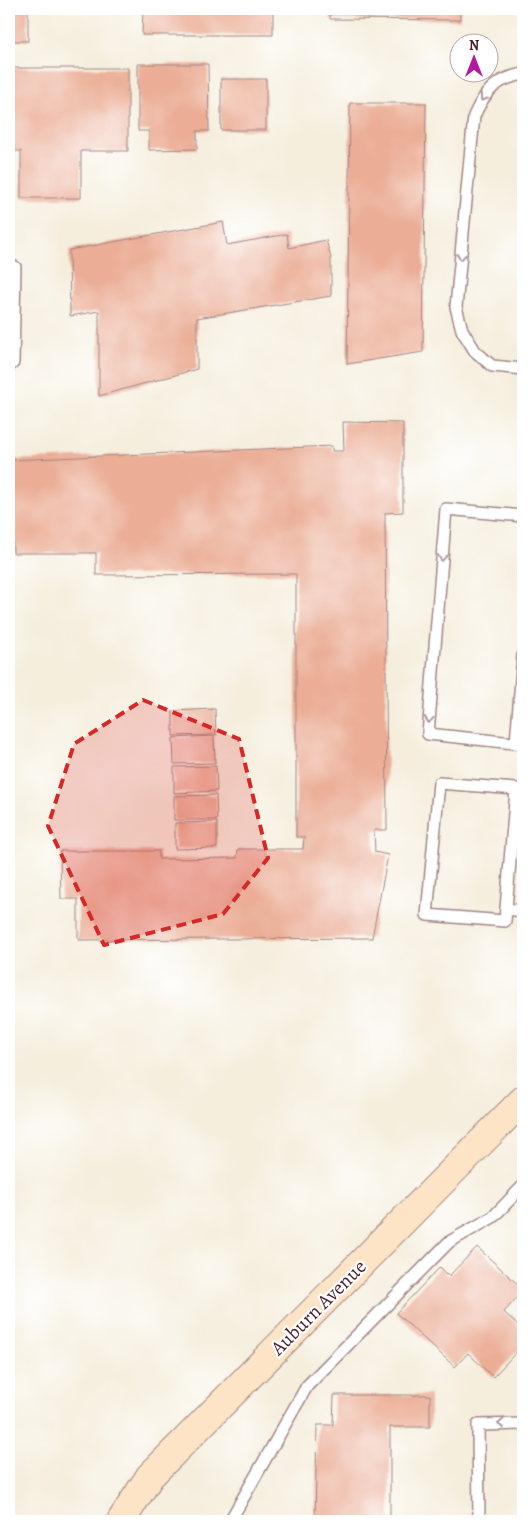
<svg xmlns="http://www.w3.org/2000/svg" width="532" height="1530" font-family="Alegreya,serif">
<style>
.building{fill:#ebad95}
.lines{fill:none;stroke-linecap:round;stroke-linejoin:round}
.lane-casing{stroke:#a08684;stroke-width:14}
.secondary-casing{stroke:#a08684;stroke-width:30}
.lane{stroke:#fff;stroke-width:11}
.secondary{stroke:#fee4c6;stroke-width:28}
.oneway{stroke:#ae9aa0}
.marked{fill:#d62828;fill-opacity:0.2;stroke:#d62828;stroke-width:4;stroke-dasharray:10 6;stroke-linejoin:round}
.labels{text-anchor:middle;stroke-width:4.5;stroke-linejoin:round;paint-order:stroke}
.street-label{font-size:20px;fill:#4a1f2b;stroke:#fff}
</style>
<rect width="100%" height="100%" fill="#fff"/>
<filter id="ink" filterUnits="userSpaceOnUse"><feTurbulence type="fractalNoise" baseFrequency=".02" numOctaves="2"/><feDisplacementMap in="SourceGraphic" scale="10" xChannelSelector="R" yChannelSelector="G"/><feConvolveMatrix kernelMatrix="1 2 1 2 8 2 1 2 1" color-interpolation-filters="sRGB"/></filter>
<filter id="wash" filterUnits="userSpaceOnUse"><feTurbulence type="fractalNoise" baseFrequency=".0096" numOctaves="4" result="noise"/><feDisplacementMap in="SourceGraphic" scale="20" xChannelSelector="R" yChannelSelector="G"/><feGaussianBlur stdDeviation="1.12" result="paint"/><feColorMatrix in="noise" values="0 0 0 0 0 0 0 0 0 0 0 0 0 0 0 0 0 1.4 0 .05"/><feComposite in="paint" operator="in"/></filter>
<g filter="url(#wash)">
<rect width="100%" height="100%" fill="#f5eedd"/>
<g id="blocks">
<g class="building">
<rect x="9" y="9" width="19" height="32"/>
<polygon points="143,9 273,9 273,35 142,35"/>
<polygon points="330,9 460,9 460,20 330,19"/>
<polygon points="138,64 208,64 209,131 197,131 197,149 149,150 149,131 138,131"/>
<polygon points="9,68 128,68 128,151 81,151 81,198 21,198 21,151 9,151"/>
<rect x="221" y="79" width="45" height="51"/>
<polygon points="350,103 426,103 423,352 347,364"/>
<polygon points="223,222 227,245 287,234 289,248 326,240 331,258 331,296 197,318 197,369 99,396 99,311 70,316 69,250"/>
<polygon points="343,422 403,423 403,512 385,513 387,830 374,830 375,852 388,855 372,938 78,940 78,899 61,899 60,851 159,851 159,859 237,858 238,849 303,849 304,837 296,837 296,574 96,575 96,553 13,553 9,460 332,446 332,451 344,451"/>
<polygon points="215,709 216,735 173,736 173,711"/>
<polygon points="214,736 215,763 174,764 173,738"/>
<polygon points="216,766 217,791 174,793 174,767"/>
<polygon points="216,795 217,820 174,820 174,796"/>
<polygon points="217,822 217,848 175,849 175,823"/>
<polygon points="477,1247 523,1289 523,1291 504,1312 523,1330 523,1345 493,1377 468,1353 455,1367 396,1313 440,1267 449,1276"/>
<polygon points="334,1395 430,1395 430,1427 390,1427 390,1521 315,1521 317,1425 333,1425"/>
</g>
</g>
</g>
<g filter="url(#ink)">
<use href="#blocks" fill-opacity="0" stroke="#a08684" stroke-width="1"/>
<g class="lines">
<defs>
<g id="lane">
<path d="M523,74C496,79 485,91 474,116L456,307L462,330L475,351L492,366L523,369"/>
<polyline points="9,366 13,363 15,267"/>
<polyline points="523,516 446,509 428,734 523,744"/>
<polyline points="516,743 523,655"/>
<polygon points="439,783 516,789 505,921 427,915"/>
<polyline points="506,909 523,911"/>
<polyline points="230,1521 307,1386 449,1242 493,1217 523,1186"/>
<polyline points="479,1521 478,1425 523,1424"/>
</g>
<polyline id="secondary" points="121,1521 150,1476 523,1100"/>
</defs>
<use href="#lane" class="lane-casing"/>
<use href="#secondary" class="secondary-casing"/>
<use href="#lane" class="lane"/>
<use href="#secondary" class="secondary"/>
</g>
<defs><path id="oneway-chevron" d="M-2-3.5L2.5 0L-2 3.5" fill="none" stroke-width="1.6" stroke-linecap="round" stroke-linejoin="round" transform="scale(1.25)"/></defs>
<g class="oneway">
<use href="#oneway-chevron" transform="translate(483 98) rotate(125)"/>
<use href="#oneway-chevron" transform="translate(461 257) rotate(95)"/>
<use href="#oneway-chevron" transform="translate(442 558) rotate(95)"/>
<use href="#oneway-chevron" transform="translate(429 720) rotate(95)"/>
<use href="#oneway-chevron" transform="translate(501 1424) rotate(179)"/>
</g>
</g>
<path class="marked" d="M143,700L239,739L268,858L223,914L104,945L48,826L74,744Z"/>
<g class="labels">
<g class="street-label">
<text transform="translate(318 1307) rotate(-45)" y="7">Auburn Avenue</text>
</g>
</g>
<rect width="532" height="1530" fill="none" stroke="#fff" stroke-width="30"/>
<g transform="translate(474 58)"><circle r="24" fill="#ffffff" stroke="#b7a5aa"/>
<path d="M0-4L9 19L0 12L-9 19Z" fill="#b5179e"/>
<text y="-8" font-size="14" font-weight="bold" text-anchor="middle" fill="#4a1f2b">N</text>
</g>
</svg>
